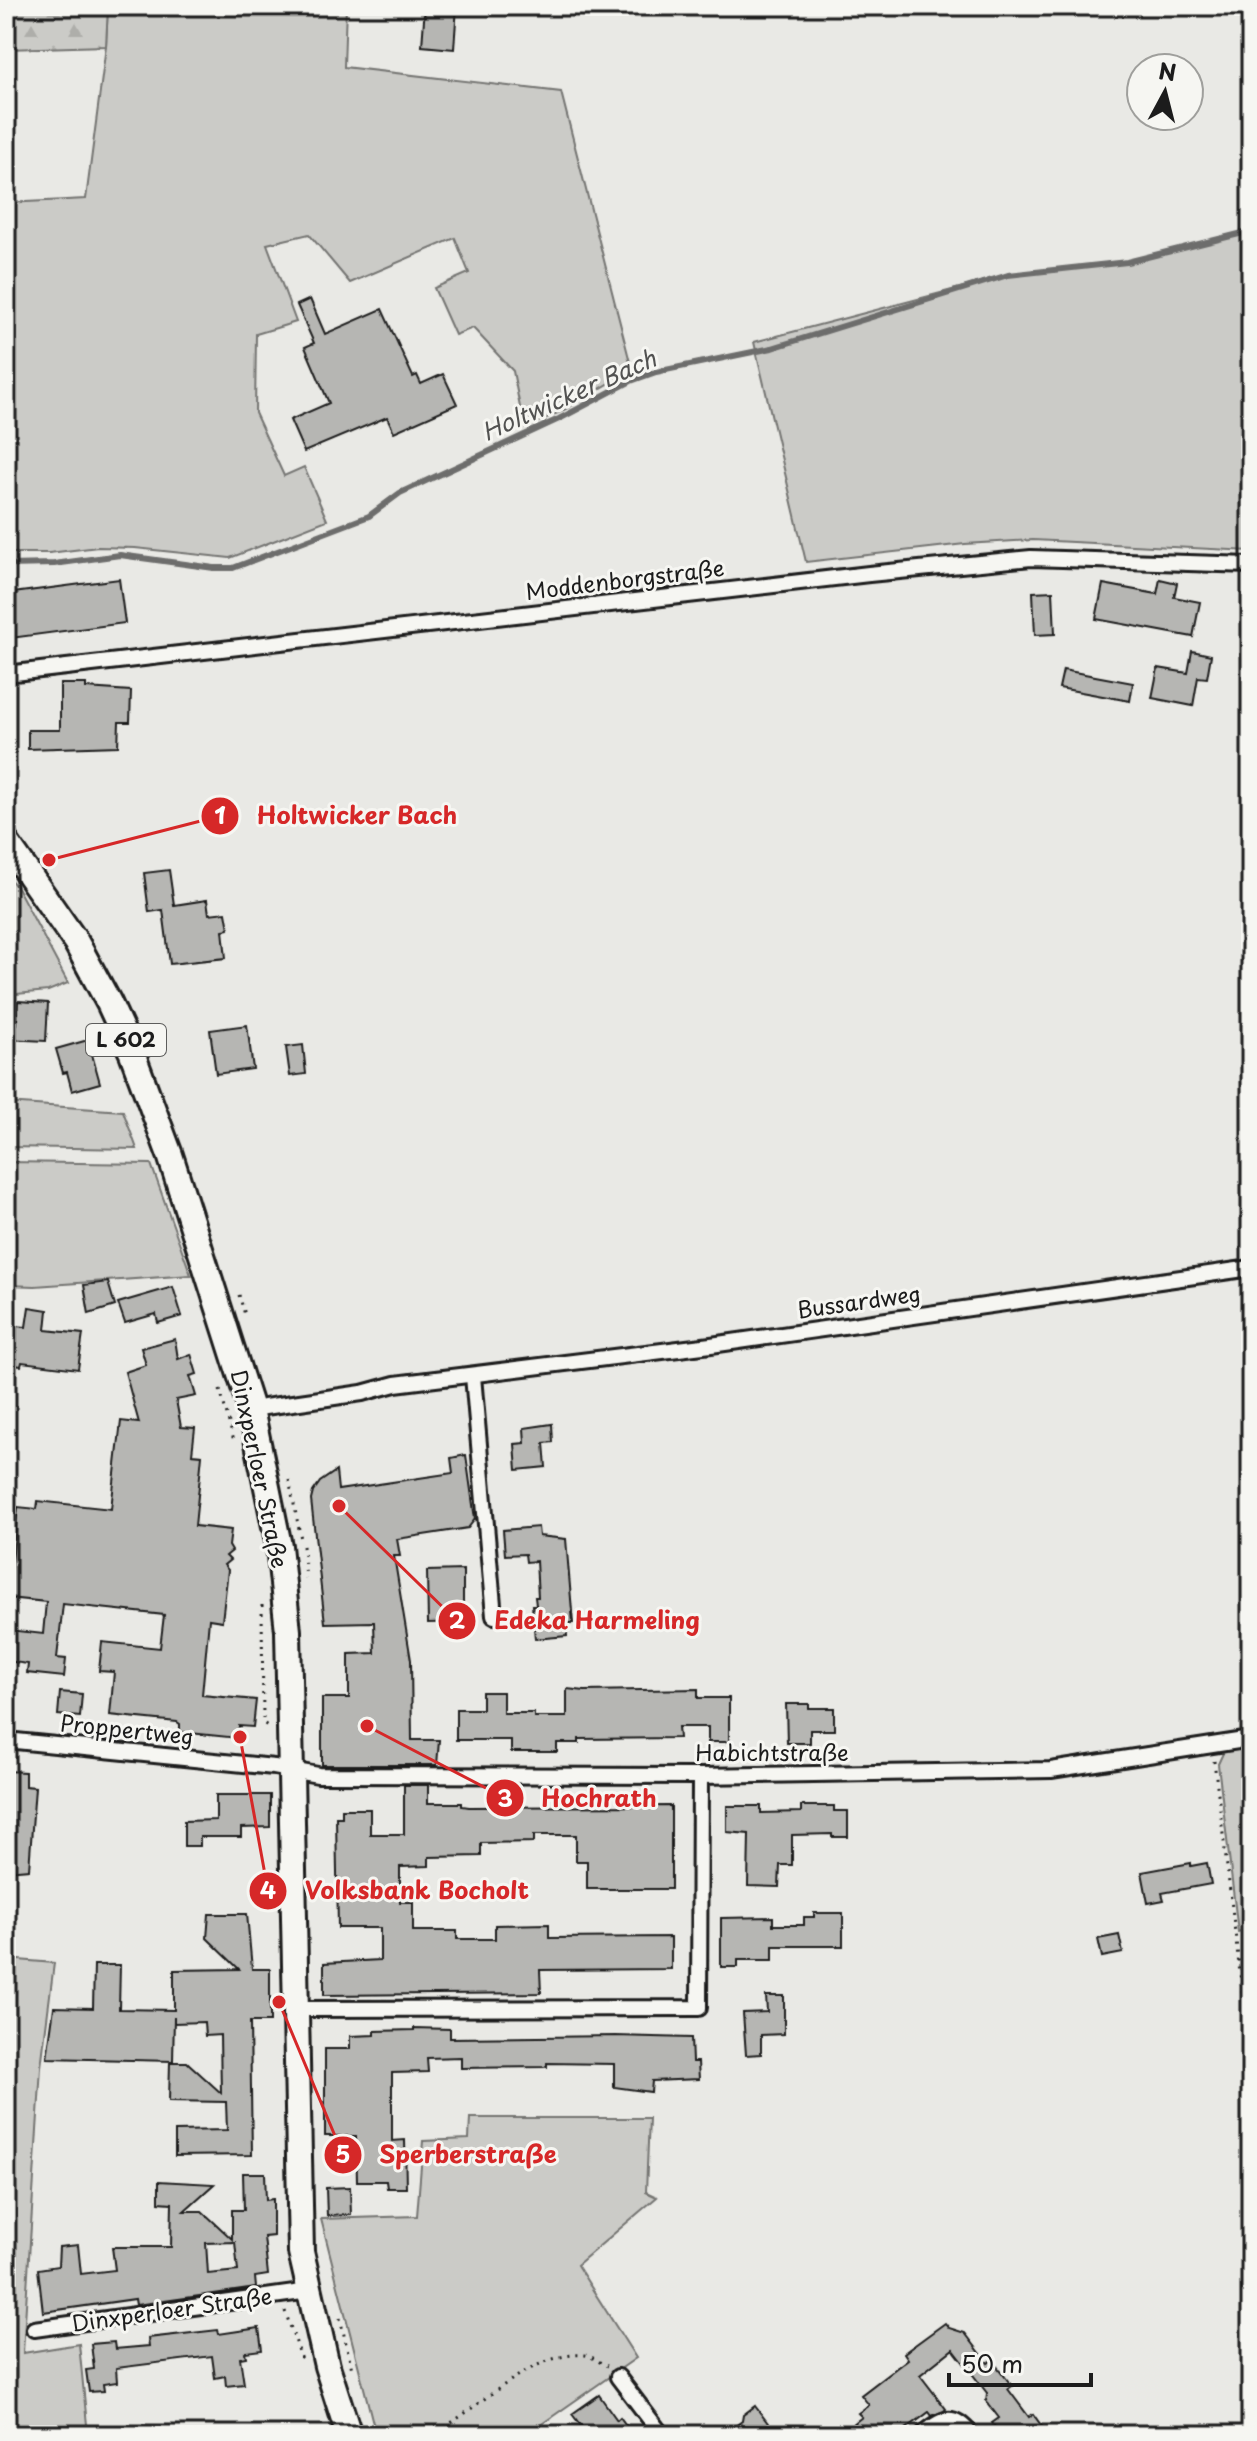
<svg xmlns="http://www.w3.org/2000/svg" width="1257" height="2441" font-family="'Playpen Sans',sans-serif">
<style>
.grass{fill:#cbcbc7;stroke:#747472;stroke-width:2}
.forest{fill:url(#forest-firs);stroke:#747472;stroke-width:2}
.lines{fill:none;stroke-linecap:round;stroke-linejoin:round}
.stream{stroke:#6d6d6c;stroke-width:6}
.building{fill:#b6b6b3;stroke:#1c1c1c;stroke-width:2;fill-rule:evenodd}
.street-casing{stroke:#1c1c1c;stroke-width:20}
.primary-casing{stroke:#1c1c1c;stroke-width:30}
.path{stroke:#1c1c1c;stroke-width:3;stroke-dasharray:2 6;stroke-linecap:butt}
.street{stroke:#f6f6f2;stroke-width:14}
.primary{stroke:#f6f6f2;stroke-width:24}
.labels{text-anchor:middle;stroke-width:6;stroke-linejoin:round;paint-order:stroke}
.shield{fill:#f6f6f2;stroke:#5d5d5c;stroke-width:2}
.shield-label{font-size:20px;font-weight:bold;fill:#1c1c1c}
.street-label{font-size:22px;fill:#1c1c1c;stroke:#f6f6f2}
.water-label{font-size:24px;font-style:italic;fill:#525251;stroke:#f6f6f2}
.leader{fill:none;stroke:#d62828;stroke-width:3}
.callout-dot{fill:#d62828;stroke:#f6f6f2;stroke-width:3}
.mark-label{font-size:24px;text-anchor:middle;font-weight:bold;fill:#fff}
.callout-label{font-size:24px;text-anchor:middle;font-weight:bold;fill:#d62828;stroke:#f6f6f2;stroke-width:6;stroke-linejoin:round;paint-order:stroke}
</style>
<defs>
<pattern id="forest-firs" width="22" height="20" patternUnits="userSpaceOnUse" patternTransform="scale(2)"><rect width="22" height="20" fill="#cbcbc7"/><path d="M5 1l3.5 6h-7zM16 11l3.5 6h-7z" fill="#aeaeaa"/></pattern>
</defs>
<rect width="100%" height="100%" fill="#e9e9e5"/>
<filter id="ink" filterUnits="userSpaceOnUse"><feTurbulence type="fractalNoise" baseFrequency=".0125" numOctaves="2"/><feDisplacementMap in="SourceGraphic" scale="16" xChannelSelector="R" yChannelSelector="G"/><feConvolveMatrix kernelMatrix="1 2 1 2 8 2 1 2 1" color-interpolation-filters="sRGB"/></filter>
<g filter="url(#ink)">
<g class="grass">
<polygon points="108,6 346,6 344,67 561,92 632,370 562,411 524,428 513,371 473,328 455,335 434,288 469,273 455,238 350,283 309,234 267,244 296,322 256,334 255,413 284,476 304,467 327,520 230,558 135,548 98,547 49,553 6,553 6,203 86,199 106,46"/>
<polygon points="1251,231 1251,551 1033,540 965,544 806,562 754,342 1013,274 1127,262"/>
<polygon points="6,874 18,889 68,983 48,991 6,995"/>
<polygon points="6,1103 123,1111 137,1149 6,1147"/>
<polygon points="6,1162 151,1164 191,1275 35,1286 6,1285"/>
<polygon points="1251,1747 1251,1928 1238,1932 1218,1764 1224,1751"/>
<polygon points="6,1959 54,1963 41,2067 23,2353 79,2344 88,2435 6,2435"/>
<polygon points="470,2118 649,2118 646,2192 657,2197 577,2265 636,2358 526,2435 376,2435 321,2219 417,2216 423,2141 469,2139"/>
</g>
<polygon class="forest" points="6,6 108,6 106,46 6,49"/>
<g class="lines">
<polyline class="stream" points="6,565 54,564 120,555 214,568 233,568 369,516 400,493 559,419 631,381 656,372 772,348 1008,275 1127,262 1251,231"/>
</g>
<g class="building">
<polygon points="425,6 457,6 454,49 422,46"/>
<polygon points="310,299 325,334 382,309 413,377 417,375 421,384 443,374 457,404 394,432 387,417 304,452 290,420 329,403 305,347 314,343 297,305"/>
<polygon points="119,579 125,623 11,638 9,624 6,625 6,594"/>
<polygon points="1160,579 1177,583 1174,597 1200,602 1193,637 1096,619 1103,584 1157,594"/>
<polygon points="1053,591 1055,634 1035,635 1033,592"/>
<polygon points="1192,651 1211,655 1207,678 1198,677 1193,706 1152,698 1158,668 1188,673"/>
<polygon points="1063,670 1133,683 1130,701 1059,688"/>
<polygon points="60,684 86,684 86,688 131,691 130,722 119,722 118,746 28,749 28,730 60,730"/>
<polygon points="169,870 174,905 207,900 209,914 226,912 229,929 223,930 226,958 170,964 163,910 149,912 144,873"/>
<polygon points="18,1001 48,1003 46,1041 6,1039 6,1023 17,1024"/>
<polygon points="247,1025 253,1069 216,1074 210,1030"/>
<polygon points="88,1040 100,1083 72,1091 67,1072 63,1073 56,1049"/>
<polygon points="303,1045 306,1074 290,1076 286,1047"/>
<polygon points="108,1282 115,1306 89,1314 84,1285"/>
<polygon points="173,1287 182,1316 158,1323 156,1314 125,1323 118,1303"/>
<polygon points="29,1307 48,1310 46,1330 83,1334 78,1369 22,1362 21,1366 6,1364 6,1325 26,1327"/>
<polygon points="175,1339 178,1359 191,1354 197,1374 190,1376 196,1396 176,1400 181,1427 195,1428 192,1454 202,1455 195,1526 231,1530 229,1546 232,1551 226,1556 230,1560 224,1565 228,1570 222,1621 209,1619 202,1695 256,1700 253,1727 239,1726 238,1738 180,1732 180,1724 177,1722 110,1715 114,1672 99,1671 102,1642 160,1648 164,1615 63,1604 57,1658 66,1659 64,1677 27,1673 28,1664 6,1661 9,1630 43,1634 46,1602 8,1598 18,1507 37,1509 38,1501 111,1509 121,1421 139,1423 125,1372 146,1365 141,1348"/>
<polygon points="552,1424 553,1442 544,1443 546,1467 517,1470 515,1444 525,1443 524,1428"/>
<polygon points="466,1455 475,1519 468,1528 397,1539 400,1556 394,1556 411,1660 412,1740 439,1740 437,1765 322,1765 322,1698 349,1698 349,1654 375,1653 374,1622 325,1623 311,1500 313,1492 320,1482 336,1471 338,1490 453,1473 451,1458"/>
<polygon points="538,1527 539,1536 566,1539 573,1623 566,1623 567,1636 535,1639 532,1605 536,1605 535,1597 538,1597 536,1561 526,1562 525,1554 505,1555 503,1530"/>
<polygon points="463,1570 463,1622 428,1623 427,1571"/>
<polygon points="567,1689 585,1691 698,1689 698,1698 729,1698 729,1742 708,1742 708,1727 678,1727 679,1738 579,1739 579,1743 557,1743 557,1752 511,1752 511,1740 456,1740 456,1709 482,1709 482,1692 503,1692 503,1713 534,1713 534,1717 567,1717"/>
<polygon points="60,1692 82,1694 80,1717 58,1715"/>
<polygon points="786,1704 809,1704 809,1708 834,1708 834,1730 810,1730 810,1743 787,1743"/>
<polygon points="6,1771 25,1772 25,1786 35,1787 29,1869 6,1871"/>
<polygon points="404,1785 428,1785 428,1803 462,1803 462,1806 469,1807 671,1806 671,1889 587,1889 587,1861 576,1861 576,1835 534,1835 534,1842 481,1843 481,1856 429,1857 429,1866 400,1867 400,1902 413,1902 413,1931 457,1931 457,1939 495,1939 495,1925 549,1924 549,1938 671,1937 671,1969 540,1970 541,1993 324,1995 324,1963 380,1960 380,1928 338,1928 336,1817 342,1817 342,1809 370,1809 370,1834 404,1834"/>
<polygon points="216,1795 270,1795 270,1827 241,1828 241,1837 200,1837 200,1846 184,1846 184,1821 216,1820"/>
<polygon points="727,1806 761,1806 761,1813 801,1812 801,1806 834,1806 834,1811 848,1811 848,1837 832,1837 832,1834 792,1835 792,1865 780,1865 779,1887 748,1886 749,1834 727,1832"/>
<polygon points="1191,1863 1191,1866 1207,1863 1211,1884 1162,1893 1164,1900 1148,1903 1142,1872"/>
<polygon points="814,1913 843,1913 843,1946 773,1946 773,1960 738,1960 738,1967 721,1967 721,1918 773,1917 773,1925 804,1925 804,1917 814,1917"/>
<polygon points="209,1914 247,1914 252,1969 270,1969 270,2022 250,2022 252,2155 175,2156 175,2131 227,2130 226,2102 169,2101 170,2062 187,2062 221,2093 220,2035 205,2036 204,2022 174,2023 174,2017 173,2061 47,2058 54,2007 93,2008 94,1965 120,1965 119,2009 174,2010 174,1970 239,1969 207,1938"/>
<polygon points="1119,1935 1123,1953 1102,1957 1098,1939"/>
<polygon points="766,1996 784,1996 784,2034 761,2035 761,2054 746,2055 743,2013 767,2012"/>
<polygon points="414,2028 450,2029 450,2038 615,2036 691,2038 692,2062 698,2062 699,2079 652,2081 651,2092 614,2087 614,2064 547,2063 547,2067 461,2068 461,2057 427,2058 428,2072 392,2073 392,2141 405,2140 406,2188 387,2188 386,2181 357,2181 356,2136 325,2136 325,2049 350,2049 350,2036 375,2035 375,2031 414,2030"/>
<path d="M243,2173H265L266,2200L273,2199V2236L264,2237L268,2275L255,2277L256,2288L136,2305L135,2299L43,2312L38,2269L58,2266L59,2247L78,2245L81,2274L115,2270L112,2247H171L172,2203L159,2202V2181L214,2184L184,2211H202L232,2239V2210H244ZM235,2242L238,2271L208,2274L206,2243Z"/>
<polygon points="350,2187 351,2215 327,2216 326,2188"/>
<polygon points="945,2323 949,2328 965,2333 988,2363 992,2360 1012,2386 1008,2389 1029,2417 1033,2414 1048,2435 1001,2435 992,2423 999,2418 986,2401 987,2393 953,2349 920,2375 946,2409 944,2411 932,2416 929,2412 898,2435 839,2435 862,2417 858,2413 869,2405 861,2395 908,2359 904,2353"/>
<polygon points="259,2328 262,2350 245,2352 246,2357 240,2358 244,2384 226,2386 225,2376 215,2378 212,2356 116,2368 117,2382 103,2384 104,2391 89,2392 86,2370 94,2369 91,2344 114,2342 115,2349 149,2346 148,2338 218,2330 219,2334"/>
<polygon points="599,2395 617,2420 620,2417 633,2435 588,2435 572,2414"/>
<polygon points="755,2406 777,2435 723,2435 742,2421 743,2415"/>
</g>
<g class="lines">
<defs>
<g id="street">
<polyline points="6,674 869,574 1031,558 1251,565"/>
<polyline points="473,1376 494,1616"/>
<polyline points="251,1409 362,1393 395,1384 711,1345 1251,1268"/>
<polyline points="6,1740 274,1767 318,1775 700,1776 1051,1770 1251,1739"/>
<polyline points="296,2009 699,2008 700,1776"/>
<polyline points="34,2329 309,2291"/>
<polyline points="618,2377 662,2435"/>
<path d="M922,2435C942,2419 953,2411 971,2435"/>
</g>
<polyline id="primary" points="6,842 76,942 109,1003 132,1053 170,1155 251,1409 279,1546 288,1631 301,2252 327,2366 349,2435"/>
</defs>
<use href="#street" class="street-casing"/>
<use href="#primary" class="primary-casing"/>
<g class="path">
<polyline points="239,1295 246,1318"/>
<polyline points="220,1390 234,1441"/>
<polyline points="289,1480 301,1539"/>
<polyline points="303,1546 306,1578"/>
<polyline points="262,1605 263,1723 269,1727"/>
<polyline points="1214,1761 1251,2063"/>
<polyline points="285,2311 302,2360"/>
<polyline points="340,2318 352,2369"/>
<path d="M431,2435C476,2412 531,2350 585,2355C592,2356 600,2363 607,2366"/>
</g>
<use href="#street" class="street"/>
<use href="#primary" class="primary"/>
</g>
</g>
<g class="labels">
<rect class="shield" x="86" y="1024" width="80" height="32" rx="6"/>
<g class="shield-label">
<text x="126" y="1047">L 602</text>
</g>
<g class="street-label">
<text transform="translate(625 580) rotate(-7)" y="8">Moddenborgstraße</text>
<text transform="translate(859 1302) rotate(-8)" y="8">Bussardweg</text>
<text transform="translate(259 1469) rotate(78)" y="8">Dinxperloer Straße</text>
<text transform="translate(127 1730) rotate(6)" y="8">Proppertweg</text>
<text x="772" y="1761">Habichtstraße</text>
<text transform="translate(172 2310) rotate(-8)" y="8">Dinxperloer Straße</text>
</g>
<g class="water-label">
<text transform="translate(569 396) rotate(-24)" y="8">Holtwicker Bach</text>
</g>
</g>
<path class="leader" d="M49 860L220 816M339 1506L457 1621M367 1726L505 1798M240 1737L268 1891M279 2002L343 2155"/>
<g class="callout-dot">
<circle cx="49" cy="860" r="8"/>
<circle cx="339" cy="1506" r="8"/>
<circle cx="367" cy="1726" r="8"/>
<circle cx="240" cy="1737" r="8"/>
<circle cx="279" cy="2002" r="8"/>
<circle cx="220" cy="816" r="20"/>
<circle cx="457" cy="1621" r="20"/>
<circle cx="505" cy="1798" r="20"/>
<circle cx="268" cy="1891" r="20"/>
<circle cx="343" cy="2155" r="20"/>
</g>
<g class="mark-label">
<text x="220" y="824">1</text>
<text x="457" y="1629">2</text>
<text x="505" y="1807">3</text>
<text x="268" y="1899">4</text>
<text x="343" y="2163">5</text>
</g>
<g class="callout-label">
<text x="357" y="824">Holtwicker Bach</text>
<text x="597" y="1629">Edeka Harmeling</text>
<text x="599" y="1807">Hochrath</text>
<text x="417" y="1899">Volksbank Bocholt</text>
<text x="468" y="2163">Sperberstraße</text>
</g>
<rect width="1257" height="2441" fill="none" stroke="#f6f6f2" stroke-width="32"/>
<rect x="16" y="16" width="1225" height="2409" fill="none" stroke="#1c1c1c" stroke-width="3" filter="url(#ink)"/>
<g transform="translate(1165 92) rotate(7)"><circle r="38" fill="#f6f6f2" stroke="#9f9f9c" stroke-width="2"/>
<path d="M0-6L14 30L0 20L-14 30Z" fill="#1c1c1c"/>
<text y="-12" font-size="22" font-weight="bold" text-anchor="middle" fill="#1c1c1c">N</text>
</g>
<path d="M949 2373v12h142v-12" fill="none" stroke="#1c1c1c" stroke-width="4"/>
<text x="961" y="2373" font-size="24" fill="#1c1c1c" stroke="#f6f6f2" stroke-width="6" paint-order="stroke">50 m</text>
</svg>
